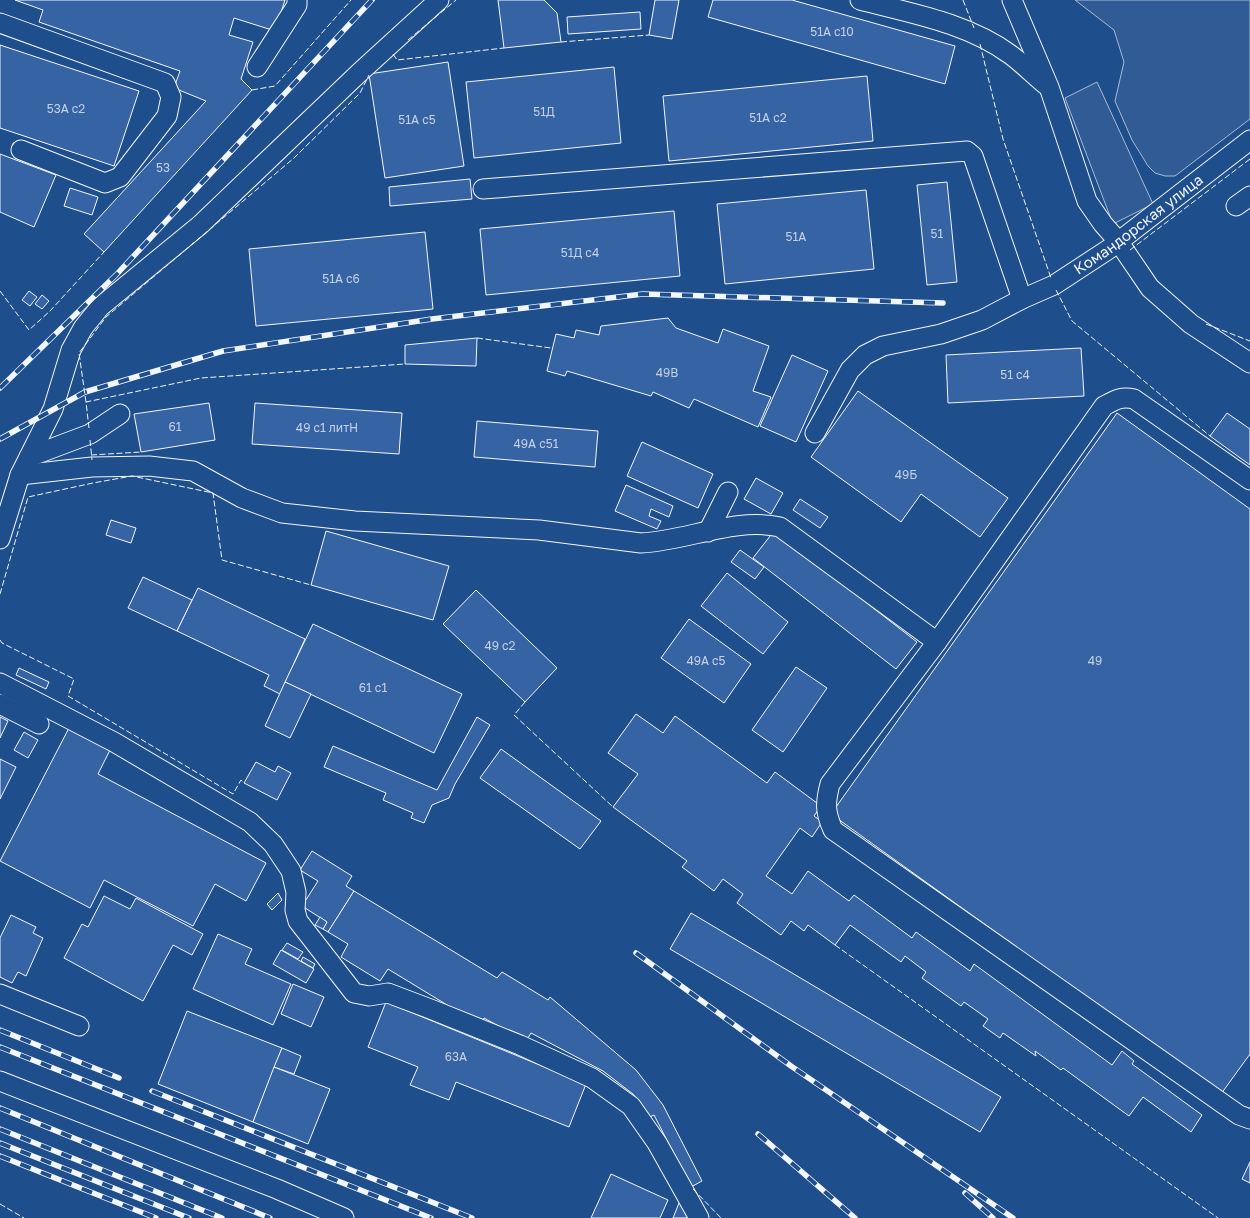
<svg xmlns="http://www.w3.org/2000/svg" width="1250" height="1218" font-family="'Golos Text',sans-serif">
<style>
.built{fill:#305b95;stroke:#a8bbd7}
.building{fill:#3563a3;stroke:#f2f6ff}
.lines{fill:none;stroke-linecap:round;stroke-linejoin:round}
.minor-casing{stroke:#f2f6ff;stroke-width:21}
.minor{stroke:#1f4e8c;stroke-width:19}
.rail-casing{stroke:#f2f6ff;stroke-width:5.5}
.rail{stroke:#1f4e8c;stroke-width:4;stroke-dasharray:11;stroke-linecap:butt}
.fence{stroke:#f2f6ff;stroke-width:1;stroke-dasharray:6 2.5;stroke-linecap:butt}
.labels{text-anchor:middle;stroke-width:4;stroke-linejoin:round;paint-order:stroke}
.number-label{font-size:12px;fill:#c3d1e8}
.street-label{font-size:15px;fill:#f2f6ff;stroke:#1f4e8c}
</style>
<rect width="100%" height="100%" fill="#1f4e8c"/>
<g class="built">
<polygon points="1075,0 1250,0 1250,119 1175,176 1165,176 1155,173 1148,166 1132,140 1115,101 1124,62 1114,30"/>
<polygon points="1097,82 1153,204 1113,224 1065,98"/>
</g>
<g class="building">
<polygon points="15,0 285,0 275,31 234,18 229,35 253,42 241,79 252,90 104,252 84,234 206,101 174,88 180,71 39,22 43,10"/>
<polygon points="498,0 544,0 557,13 561,42 504,48"/>
<polygon points="655,0 679,0 672,39 649,35"/>
<polygon points="713,0 792,0 955,46 945,84 708,17"/>
<polygon points="640,12 641,29 568,34 567,17"/>
<polygon points="0,45 139,91 114,166 0,128"/>
<polygon points="448,62 464,166 385,178 369,74"/>
<polygon points="614,67 621,143 474,158 466,82"/>
<polygon points="867,76 873,141 669,161 663,96"/>
<polygon points="0,154 56,175 34,227 0,212"/>
<polygon points="470,179 472,199 390,206 389,187"/>
<polygon points="947,182 957,282 927,285 917,185"/>
<polygon points="70,188 98,197 92,215 64,206"/>
<polygon points="866,190 874,269 725,284 717,204"/>
<polygon points="674,211 680,276 486,295 480,229"/>
<polygon points="425,232 433,309 256,326 249,249"/>
<polygon points="29,291 37,297 30,306 22,300"/>
<polygon points="42,295 49,301 42,309 35,304"/>
<polygon points="668,318 676,328 718,343 723,329 769,346 753,391 771,397 758,427 694,399 689,408 653,392 651,396 567,371 565,376 547,371 556,334 574,338 576,330 599,335 601,326"/>
<polygon points="477,338 476,366 405,364 405,345"/>
<polygon points="1081,348 1084,396 948,403 946,355"/>
<polygon points="792,355 828,371 796,442 760,426"/>
<polygon points="858,391 1008,498 980,537 921,494 901,522 811,457"/>
<polygon points="209,403 215,440 141,452 134,414"/>
<polygon points="255,403 402,413 399,454 252,444"/>
<polygon points="1117,413 1250,509 1250,1054 1221,1094 831,814"/>
<polygon points="1227,413 1250,429 1250,465 1210,436"/>
<polygon points="477,421 598,431 595,467 474,457"/>
<polygon points="642,442 713,474 698,508 627,476"/>
<polygon points="756,478 783,493 771,514 744,499"/>
<polygon points="626,485 673,506 669,517 651,509 649,516 661,521 657,529 615,511"/>
<polygon points="800,499 828,517 820,528 793,510"/>
<polygon points="111,520 136,528 131,543 106,535"/>
<polygon points="326,531 449,566 433,620 311,585"/>
<polygon points="774,531 917,642 896,669 753,558"/>
<polygon points="740,550 764,567 755,579 731,562"/>
<polygon points="727,573 788,622 763,654 701,606"/>
<polygon points="143,577 192,600 177,631 128,608"/>
<polygon points="198,588 305,639 280,694 264,686 269,675 177,631"/>
<polygon points="476,590 557,668 525,702 443,624"/>
<polygon points="689,619 751,664 724,703 661,658"/>
<polygon points="313,624 462,694 434,753 285,682"/>
<polygon points="796,667 827,688 783,752 752,730"/>
<polygon points="19,668 49,682 46,689 16,675"/>
<polygon points="285,682 311,694 290,738 265,726"/>
<polygon points="636,714 663,733 675,716 767,783 775,772 821,806 814,816 822,822 812,837 800,828 766,876 792,894 808,871 849,901 854,895 912,938 916,932 970,971 974,964 1112,1065 1122,1051 1134,1061 1132,1064 1202,1115 1191,1132 1143,1097 1129,1116 1063,1068 1061,1070 1035,1051 1036,1056 1003,1033 1000,1038 983,1026 988,1019 964,1002 961,1006 922,978 926,972 905,956 901,962 850,925 835,945 808,925 804,931 791,921 781,935 737,903 743,894 723,879 714,891 682,867 687,861 613,807 638,774 608,753"/>
<polygon points="0,717 8,721 0,738"/>
<polygon points="477,717 490,725 455,784 449,798 432,805 424,823 411,818 413,813 383,800 386,793 324,767 333,746 437,790"/>
<polygon points="70,726 111,748 98,774 266,863 246,901 215,884 193,926 104,880 90,908 0,861"/>
<polygon points="24,732 38,740 28,758 14,750"/>
<polygon points="501,749 601,821 580,849 480,778"/>
<polygon points="0,759 16,767 0,799"/>
<polygon points="256,762 275,772 278,766 291,773 277,800 244,783"/>
<polygon points="312,851 352,876 346,886 354,891 328,932 323,929 327,922 302,906 318,881 300,870"/>
<polygon points="354,891 497,978 502,972 548,1000 550,997 636,1070 663,1105 702,1181 691,1187 654,1115 650,1117 633,1094 603,1071 531,1033 526,1041 484,1018 480,1025 388,969 380,981 341,957 348,944 328,932"/>
<polygon points="278,893 282,900 272,910 267,904"/>
<polygon points="104,896 130,909 136,898 203,934 192,955 173,945 143,1001 64,958 82,924 88,927"/>
<polygon points="691,913 1001,1097 980,1132 670,949"/>
<polygon points="11,915 36,927 33,933 43,938 26,976 18,972 12,983 0,977 0,938"/>
<polygon points="320,917 327,922 323,929 315,925"/>
<polygon points="218,934 252,949 245,964 291,984 273,1025 193,989"/>
<polygon points="287,943 303,952 298,959 282,950"/>
<polygon points="281,950 314,969 306,983 273,964"/>
<polygon points="303,957 315,964 313,968 301,961"/>
<polygon points="293,984 324,997 311,1027 281,1014"/>
<polygon points="386,1002 586,1084 569,1127 456,1082 449,1100 410,1085 418,1067 368,1047"/>
<polygon points="187,1011 282,1048 253,1122 158,1084"/>
<polygon points="282,1048 301,1056 294,1074 274,1067"/>
<polygon points="274,1067 330,1089 308,1144 253,1122"/>
<polygon points="1250,1162 1250,1183 1242,1179"/>
<polygon points="611,1174 668,1200 660,1218 591,1218"/>
<polygon points="679,1203 686,1205 691,1218 673,1218"/>
</g>
<g class="lines">
<defs>
<g id="minor">
<path d="M860,0C910,13 968,23 1011,55C1023,64 1034,75 1046,85"/>
<polyline points="1012,0 1049,87 1087,201 1103,224 1118,241 1150,288 1191,324 1250,363"/>
<polyline points="0,23 165,83 171,97 167,116 120,177 105,183 21,150"/>
<polyline points="257,67 297,5 297,0"/>
<polyline points="483,189 967,151 973,156 1022,299"/>
<polyline points="1236,206 1250,196"/>
<path id="s1" d="M815,433L850,370L865,355L883,346L941,334L982,320L1022,299L1054,285L1109,249L1250,140"/>
<polyline points="29,457 90,434 120,414"/>
<path d="M20,475L92,467L149,466L193,471L242,498L282,513L355,521L539,530L641,543C687,541 734,517 780,527L937,642"/>
<path d="M1250,480L1134,399C1121,396 1115,400 1104,406L937,642L830,784C825,803 825,812 833,830L1239,1115L1250,1119"/>
<polyline points="708,532 728,492"/>
<polyline points="0,539 20,475 53,409 71,350 83,328 100,307 200,225 359,73 439,0"/>
<polyline points="0,683 114,742 250,822 273,844 291,871 296,892 295,910 298,921 354,993 369,996 388,993 433,1010 520,1045 592,1078 631,1106 657,1143 699,1218"/>
<polyline points="0,704 39,724"/>
<polyline points="0,994 79,1026"/>
<polyline points="0,1081 277,1189 344,1218"/>
</g>
</defs>
<use href="#minor" class="minor-casing"/>
<use href="#minor" class="minor"/>
<defs>
<g id="rail">
<polyline points="0,388 116,275 372,0"/>
<polyline points="0,439 85,392 223,351 432,319 643,294 943,303"/>
<polyline points="636,953 791,1066 1013,1218"/>
<polyline points="0,1030 119,1078"/>
<polyline points="0,1047 431,1218"/>
<polyline points="152,1091 472,1218"/>
<polyline points="0,1108 270,1218"/>
<polyline points="0,1129 222,1218"/>
<polyline points="758,1134 855,1218"/>
<polyline points="0,1143 189,1218"/>
<polyline points="0,1156 156,1218"/>
<polyline points="965,1193 993,1218"/>
</g>
</defs>
<use href="#rail" class="rail-casing"/>
<use href="#rail" class="rail"/>
<g class="fence">
<polyline points="963,0 974,28"/>
<polyline points="408,40 456,0"/>
<polyline points="561,42 649,35"/>
<polyline points="980,44 1003,139 1051,278"/>
<polyline points="393,54 397,60 504,48"/>
<polyline points="252,90 275,86 351,0"/>
<polyline points="1130,250 1250,159"/>
<polyline points="1056,290 1072,321 1210,436"/>
<polyline points="0,291 29,330 50,311 104,252"/>
<polyline points="1206,324 1250,341"/>
<polyline points="477,338 551,348"/>
<polyline points="86,402 79,353 106,317 294,158 360,93 369,75"/>
<polyline points="89,428 86,402 201,378 405,364"/>
<polyline points="90,440 92,460"/>
<polyline points="91,455 141,452"/>
<polyline points="0,594 28,497 93,483 132,476 213,493 222,560 311,585"/>
<polyline points="0,640 2,643 74,679 68,696 233,794 241,780 244,783"/>
<polyline points="525,702 514,715 613,807"/>
<polyline points="835,945 1218,1218"/>
<polyline points="693,1189 721,1218"/>
<polyline points="0,1204 24,1218"/>
</g>
</g>
<g class="labels">
<g class="number-label">
<text x="832" y="36">51А с10</text>
<text x="66" y="113">53А с2</text>
<text x="544" y="116">51Д</text>
<text x="768" y="122">51А с2</text>
<text x="417" y="124">51А с5</text>
<text x="163" y="172">53</text>
<text x="937" y="238">51</text>
<text x="796" y="241">51А</text>
<text x="580" y="257">51Д с4</text>
<text x="341" y="283">51А с6</text>
<text x="667" y="377">49В</text>
<text x="1015" y="379">51 с4</text>
<text x="175" y="431">61</text>
<text x="327" y="432">49 с1 литН</text>
<text x="536" y="448">49А с51</text>
<text x="906" y="479">49Б</text>
<text x="500" y="650">49 с2</text>
<text x="706" y="665">49А с5</text>
<text x="1095" y="665">49</text>
<text x="373" y="692">61 с1</text>
<text x="456" y="1061">63А</text>
</g>
<g class="street-label">
<text dy="5" stroke="none"><textPath href="#s1" startOffset="400">Командорская улица</textPath></text>
</g>
</g>
</svg>
